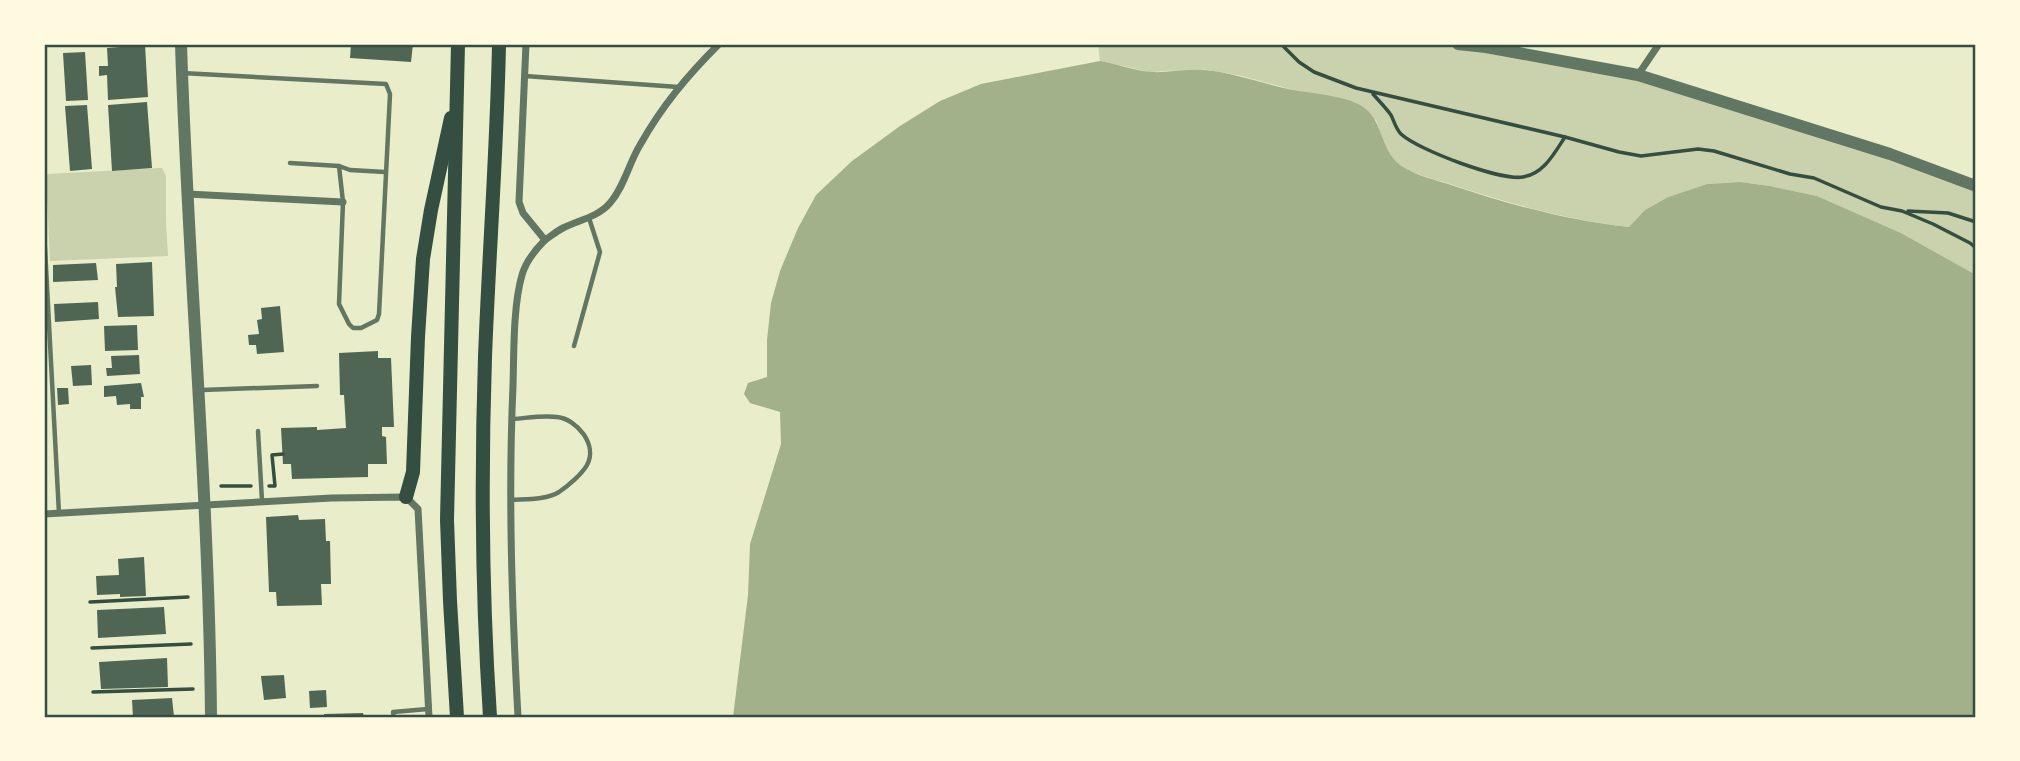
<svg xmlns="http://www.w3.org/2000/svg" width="2020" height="761" font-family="Raleway,sans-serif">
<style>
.green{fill:#cad2ad}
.water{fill:#a3b18a}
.building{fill:#4f6655}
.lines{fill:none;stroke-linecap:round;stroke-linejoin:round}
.path{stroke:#344e41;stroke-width:3.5}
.service{stroke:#617663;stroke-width:4.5}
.minor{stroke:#617663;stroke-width:7}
.tertiary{stroke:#617663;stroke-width:12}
.primary{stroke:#344e41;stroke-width:14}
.neatline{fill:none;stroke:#344e41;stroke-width:2.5}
</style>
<rect width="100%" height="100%" fill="#e9edc9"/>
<g class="green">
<path d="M1098,44H1458L1638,75L1976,186V275L1901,233L1817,196L1770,186L1740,182L1707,184L1668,197L1645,210L1630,227C1567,220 1507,203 1447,183C1429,178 1407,173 1393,160C1384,150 1381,133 1376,120L1290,89L1242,76L1202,69L1150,72L1100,61Z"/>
<polygon points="162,168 166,176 166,222 168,256 50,261 46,174"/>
</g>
<path class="water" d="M1100,61C1117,64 1135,71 1152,72C1169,73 1188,68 1205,70C1235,73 1263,84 1293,90C1310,93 1345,96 1360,105C1384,118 1379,149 1400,165C1415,176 1437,180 1454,186C1511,205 1570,221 1629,227L1645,210L1668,197L1707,184L1740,182L1770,186L1817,196L1901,233L1976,275V717H733L748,595L750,544L781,444L780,412L750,403L744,394L748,383L767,377V340L771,303L780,271L798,228L816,195L852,161L900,126L940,101L981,84Z"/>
<g class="building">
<polygon points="351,44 413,44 411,62 350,58"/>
<polygon points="145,45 148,97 108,100 107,75 99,76 99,66 108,66 107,48"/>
<polygon points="85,52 88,100 66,101 63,53"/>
<polygon points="147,102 152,168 112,171 108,105"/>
<polygon points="87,105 92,169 70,171 65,106"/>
<polygon points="152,262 154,316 118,317 115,287 117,287 116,264"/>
<polygon points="96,263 98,280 53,282 53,265"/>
<polygon points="98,302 99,319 55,322 54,304"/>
<polygon points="280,306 284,352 257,354 256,345 249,345 248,335 259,334 257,320 262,319 261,308"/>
<polygon points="137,325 138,350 105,351 104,326"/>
<polygon points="378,351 378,358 391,358 394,427 382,427 382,436 386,437 387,464 368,464 368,477 292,479 291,464 283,464 281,428 317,427 317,430 346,428 344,395 340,395 339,353"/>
<polygon points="139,355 140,374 107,376 106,368 112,368 111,356"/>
<polygon points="91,365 92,385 73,386 71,366"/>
<polygon points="141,383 144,397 141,397 141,409 130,409 130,404 117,405 116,396 104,397 104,386"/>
<polygon points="57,388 68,388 69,404 58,405"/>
<polygon points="44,460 46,460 47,488 44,488"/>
<polygon points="298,515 299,520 325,519 326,541 330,541 331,584 321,584 322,605 277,606 276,592 269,592 266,517"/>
<polygon points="144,557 146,596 120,597 120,594 97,595 96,576 119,575 118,559"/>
<polygon points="164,607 166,634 98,638 97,610"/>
<polygon points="167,658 168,687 101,689 99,662"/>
<polygon points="284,675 286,698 264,700 261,676"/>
<polygon points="326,690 327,707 310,708 309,691"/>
<polygon points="172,698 174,717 133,717 132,700"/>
<polygon points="363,713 364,717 324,717 324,714"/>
</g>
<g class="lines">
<g class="path">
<polyline points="1277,44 1282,45 1299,62 1314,72 1356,88 1565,137 1619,152 1641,156 1698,149 1714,151 1790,174 1814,178 1881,207 1902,211 1933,224 1970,243 1976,248"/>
<path d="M1373,94C1379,101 1386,108 1391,115C1394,121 1396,129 1401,134C1418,150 1501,181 1523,177C1544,174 1555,152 1565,137"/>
<polyline points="1908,211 1948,213 1976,222"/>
<polyline points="221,486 251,486"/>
<polyline points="269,486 275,486 272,455 283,454"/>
<polyline points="90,602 188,597"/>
<polyline points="92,648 191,644"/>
<polyline points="93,692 193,689"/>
</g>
<g class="service">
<polyline points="182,73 386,84 390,94 379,314 377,320 361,328 353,328 349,324 339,304 343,202 339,166"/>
<polyline points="525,76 678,87"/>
<polyline points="290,163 339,166 350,170 385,172"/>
<polyline points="44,229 59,514"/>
<polyline points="574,346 600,252 589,218"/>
<polyline points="202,390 317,386"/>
<polyline points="258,431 262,501"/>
<path d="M511,500C526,499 546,500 559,492C568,486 582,474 587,465C598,445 577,419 557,417C543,415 527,418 513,419"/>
<polyline points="394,717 393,712 428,709"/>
</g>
<g class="minor">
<polyline points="1638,75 1659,44"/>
<polyline points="187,194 343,202"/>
<path d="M545,240C551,236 557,231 563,228C579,220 598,217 610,203C624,187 629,163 640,145C662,106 687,76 719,44"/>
<polyline points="44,514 332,498 406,497 418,509 429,717"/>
<path d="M518,717C512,607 508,497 513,386C514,353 513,306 522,275C526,261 535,250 545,240L523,213L519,202L526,44"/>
</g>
<g class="tertiary">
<path d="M181,44C188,268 209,493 211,717"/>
<polyline points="1458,44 1486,47 1638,75 1890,154 1976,186"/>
</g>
<g class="primary">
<polyline points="406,497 413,472 418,337 423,259 431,210 451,118"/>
<polyline points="457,717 450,601 447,520 458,44"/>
<path d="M490,717C482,597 481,477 485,357C489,252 497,148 499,44"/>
</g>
</g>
<rect width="2020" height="761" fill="none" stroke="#fefae0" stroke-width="91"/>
<rect x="46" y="46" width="1928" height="670" class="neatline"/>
</svg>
